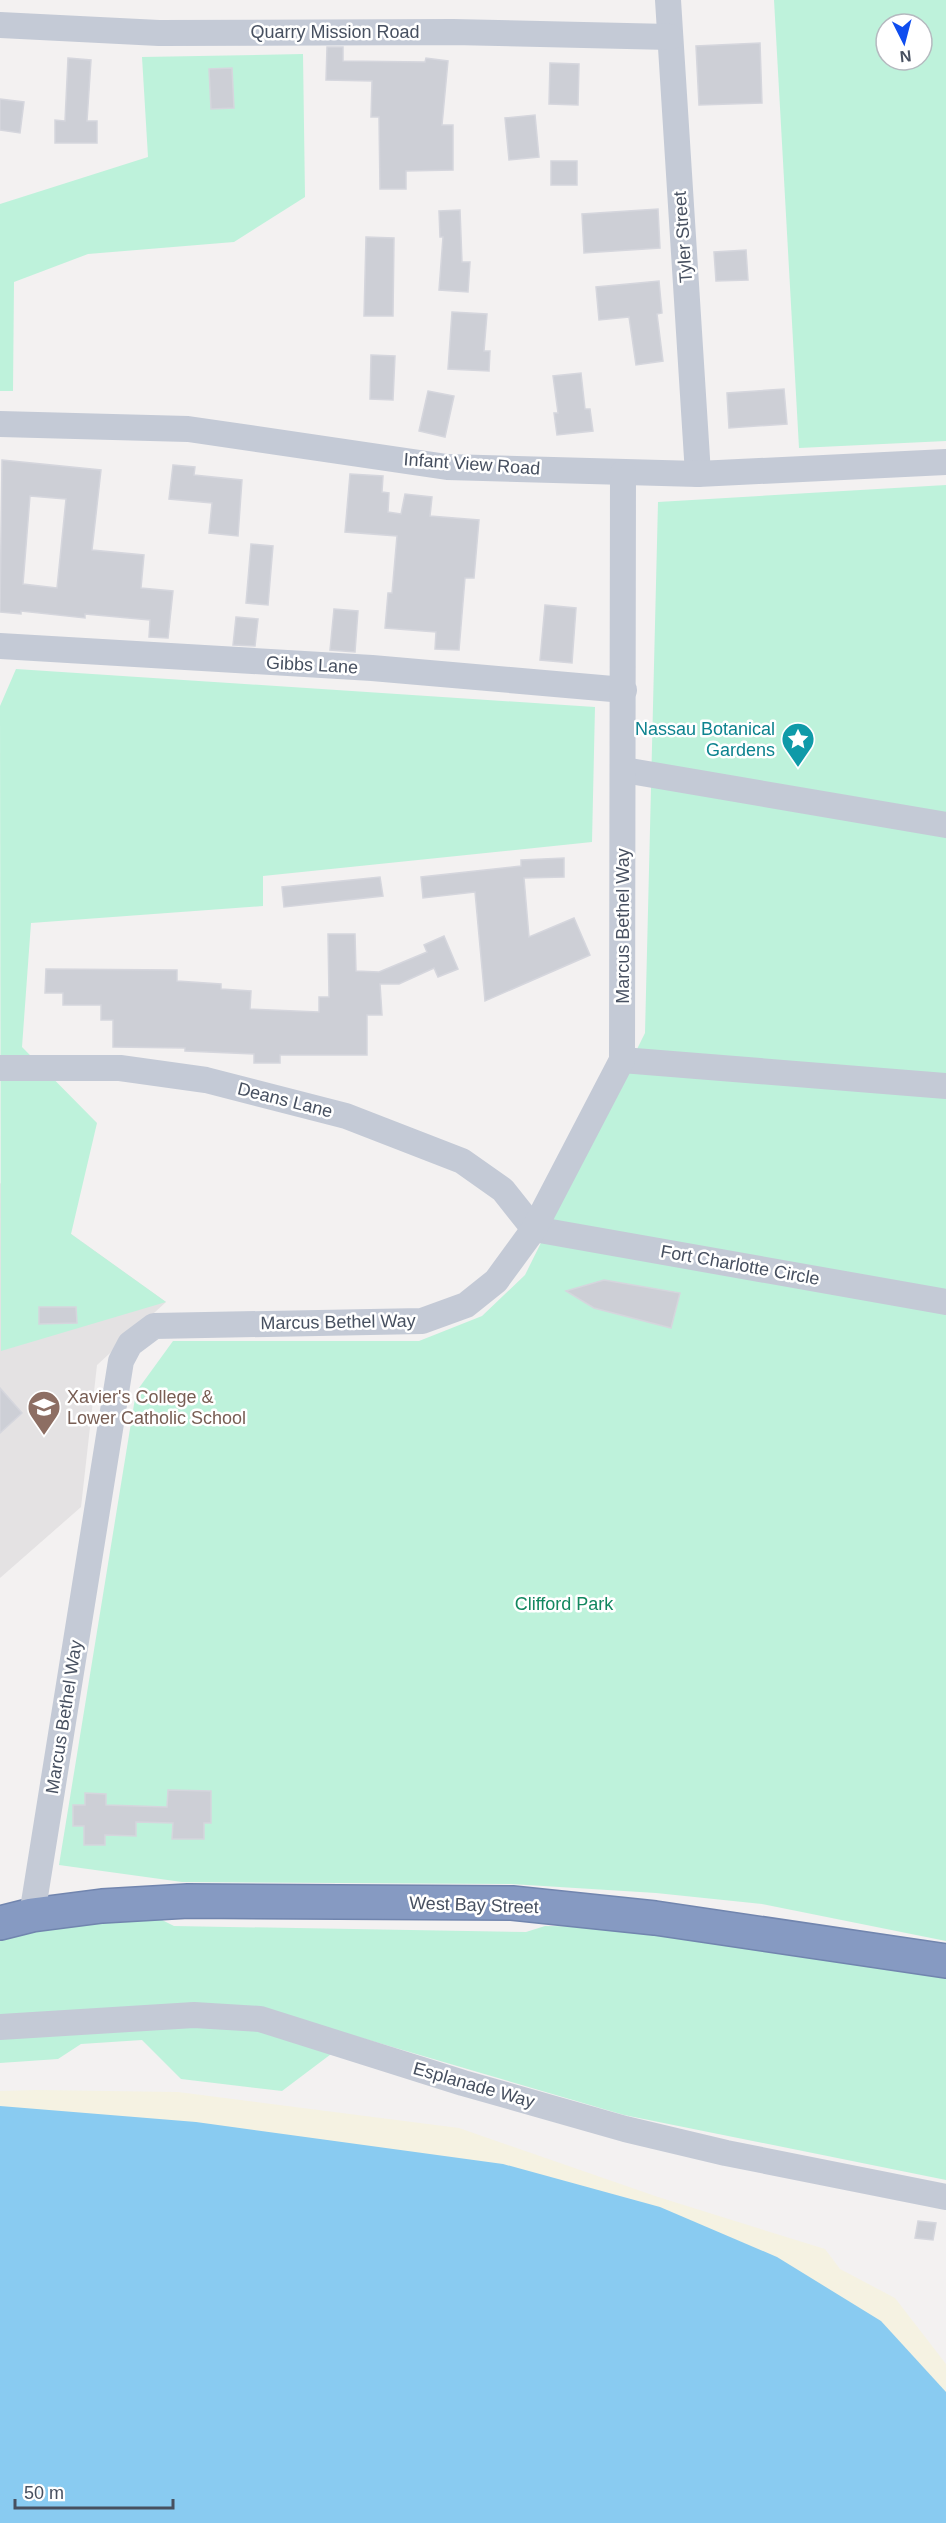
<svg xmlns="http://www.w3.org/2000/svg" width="946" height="2523" font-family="Helvetica,sans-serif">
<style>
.education{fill:#e4e2e3}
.green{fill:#bef2db;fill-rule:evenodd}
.sand{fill:#f5f2e2}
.water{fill:#89cbf1}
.building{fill:#cdcfd6;stroke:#d5d6dd;stroke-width:1.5;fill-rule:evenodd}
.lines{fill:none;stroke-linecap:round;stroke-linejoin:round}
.highway-casing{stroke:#7185ae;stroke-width:36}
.minor{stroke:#c4cad6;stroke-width:26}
.highway{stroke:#869ac2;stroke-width:33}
.labels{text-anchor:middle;stroke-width:5;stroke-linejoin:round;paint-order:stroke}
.street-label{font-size:18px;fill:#475060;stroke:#fff}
.culture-label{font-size:18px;fill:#0d838f;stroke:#fff;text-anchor:end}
.education-label{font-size:18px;fill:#785e54;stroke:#fff;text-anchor:start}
.park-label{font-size:18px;fill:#12875f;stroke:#fff}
</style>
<rect width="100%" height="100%" fill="#f3f1f1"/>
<polygon class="education" points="0,1183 166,1302 97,1365 81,1507 0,1578"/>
<g class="green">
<path d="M774,0H946V441L799,448ZM886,24H922V60H886Z"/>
<polygon points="303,54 305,197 234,242 88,254 14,282 13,391 0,391 0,204 148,157 142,57"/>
<polygon points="946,485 946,1941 762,1904 656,1893 511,1884 182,1882 59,1865 136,1392 173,1341 419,1341 482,1316 525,1275 645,1033 658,502"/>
<polygon points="16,669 595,707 592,842 263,876 263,906 31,923 22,1047 97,1123 71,1234 166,1302 1,1351 0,706"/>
<polygon points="152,1915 174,1926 526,1932 545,1926 608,1927 946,1969 946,2180 624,2115 355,2036 282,2091 181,2079 142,2040 81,2044 58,2059 0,2063 0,1937 102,1918"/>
</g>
<polygon class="sand" points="37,2090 178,2092 459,2128 658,2197 825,2249 840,2269 895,2298 946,2364 946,2461 0,2131 0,2091"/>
<polygon class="water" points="0,2106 196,2122 503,2164 660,2207 777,2257 881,2321 946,2392 946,2523 0,2523"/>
<g class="building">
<polygon points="760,43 762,103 699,105 696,46"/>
<polygon points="327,47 343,47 343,61 425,62 426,58 448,61 442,125 453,125 453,170 406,171 406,189 380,189 379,117 371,117 372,81 326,80"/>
<polygon points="68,58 91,60 87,121 97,121 97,143 55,143 55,120 65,121"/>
<polygon points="550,63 579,64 578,105 549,104"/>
<polygon points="232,68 234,108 211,109 209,69"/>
<polygon points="0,99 24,102 20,133 0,130"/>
<polygon points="535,115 539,157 509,160 505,118"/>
<rect x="551" y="161" width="26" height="24"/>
<polygon points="658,209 660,248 584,253 582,214"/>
<polygon points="460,210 462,262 470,262 468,292 439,290 443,237 440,237 439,211"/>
<polygon points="366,237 394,238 393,316 364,316"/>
<polygon points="746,250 748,280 716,281 714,252"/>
<polygon points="659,281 662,313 657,314 663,361 636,365 629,317 599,320 596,287"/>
<polygon points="452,312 487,314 484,351 490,351 489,371 448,369"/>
<polygon points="371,355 395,356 393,400 370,399"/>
<polygon points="581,373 585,409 590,409 593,431 557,435 554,413 558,413 553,376"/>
<polygon points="784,389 787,424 729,428 727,393"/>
<polygon points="428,391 454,396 445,437 419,431"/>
<path d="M2,460L101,470L92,550L144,555L141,588L173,591L168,638L149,637L150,620L85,614V618L21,611V614L0,612ZM30,496L66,499L57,588L23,584Z"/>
<polygon points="173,465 195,467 194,475 242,480 238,536 209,533 212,503 169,499"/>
<polygon points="350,474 383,476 382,492 389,493 388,512 401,514 405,494 432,497 430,516 479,520 474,578 465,578 459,650 435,649 436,632 385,628 388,593 392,593 397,536 345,532"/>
<polygon points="251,544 273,546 268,605 246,603"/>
<polygon points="545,605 576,608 572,663 540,660"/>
<polygon points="334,609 358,611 355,652 330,650"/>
<polygon points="236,617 258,619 255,646 233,645"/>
<polygon points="564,858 564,877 524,878 529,937 574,918 590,955 485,1001 475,892 423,898 421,877 521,866 521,860"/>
<polygon points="380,877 383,896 284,907 282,887"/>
<polygon points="328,934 355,934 356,971 379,972 427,952 424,945 444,936 458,969 438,977 434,968 399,984 380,984 382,1015 367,1015 367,1055 280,1055 280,1063 254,1063 254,1054 185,1051 185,1048 113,1047 113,1020 101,1020 101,1005 63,1005 63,993 45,993 46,969 177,970 177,981 221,984 221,989 251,991 250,1009 319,1012 319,997 329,997"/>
<polygon points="604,1280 680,1293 671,1328 594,1308 566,1291"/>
<polygon points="39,1307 76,1307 77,1323 39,1324"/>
<polygon points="0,1388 22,1413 0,1433"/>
<polygon points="168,1790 211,1791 211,1823 204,1823 204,1839 172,1839 173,1823 136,1822 136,1836 105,1835 105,1845 84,1845 84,1826 73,1826 73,1805 85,1805 85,1793 106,1794 106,1805 167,1807"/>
<polygon points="918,2221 936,2223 933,2240 915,2238"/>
</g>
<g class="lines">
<defs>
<polyline id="highway" points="0,1923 32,1915 102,1906 188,1901 512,1903 655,1918 946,1961"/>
</defs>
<use href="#highway" class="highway-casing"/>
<g class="minor">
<polyline points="668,0 698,474"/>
<polyline points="0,25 159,33 453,32 670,37"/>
<polyline points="0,424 188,429 447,467 698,474 946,462"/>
<polyline points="0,646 372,668 624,690"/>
<polyline points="624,770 946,825"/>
<polyline points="622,1060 946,1086"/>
<polyline points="0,1068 120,1068 206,1080 346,1116 462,1161 503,1190 534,1229 946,1302"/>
<polyline points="32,1915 121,1361 130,1344 154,1326 422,1321 466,1305 496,1281 534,1229 622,1060 623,473"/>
<polyline points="0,2027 194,2015 260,2019 463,2083 625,2129 726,2153 946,2197"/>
</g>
<use href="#highway" class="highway"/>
</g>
<defs>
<symbol id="sight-pin" viewBox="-11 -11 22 30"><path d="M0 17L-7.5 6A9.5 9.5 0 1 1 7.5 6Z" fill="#0f9aa8" stroke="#fff"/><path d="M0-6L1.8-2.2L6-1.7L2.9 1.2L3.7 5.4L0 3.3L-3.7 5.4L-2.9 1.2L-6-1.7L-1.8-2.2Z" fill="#fff"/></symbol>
<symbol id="school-pin" viewBox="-11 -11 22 30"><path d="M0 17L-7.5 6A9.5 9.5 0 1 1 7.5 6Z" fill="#8d6e63" stroke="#fff"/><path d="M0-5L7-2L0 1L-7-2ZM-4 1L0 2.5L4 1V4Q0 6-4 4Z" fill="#fff"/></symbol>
</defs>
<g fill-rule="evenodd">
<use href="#sight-pin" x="779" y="720" width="38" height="52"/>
<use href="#school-pin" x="25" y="1388" width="38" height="52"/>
</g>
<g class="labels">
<g class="street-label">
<text x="335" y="38">Quarry Mission Road</text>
<text transform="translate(683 237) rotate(-94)" y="6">Tyler Street</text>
<text transform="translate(472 464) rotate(4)" y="6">Infant View Road</text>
<text transform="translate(312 665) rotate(3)" y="6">Gibbs Lane</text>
<text transform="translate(623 926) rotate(-90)" y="6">Marcus Bethel Way</text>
<text transform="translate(285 1100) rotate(14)" y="6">Deans Lane</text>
<text transform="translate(740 1265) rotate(10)" y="6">Fort Charlotte Circle</text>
<text transform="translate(338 1322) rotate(-1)" y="6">Marcus Bethel Way</text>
<text transform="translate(64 1717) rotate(-81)" y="6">Marcus Bethel Way</text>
<text transform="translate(474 1905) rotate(2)" y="6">West Bay Street</text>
<text transform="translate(474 2085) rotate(16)" y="6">Esplanade Way</text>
</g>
<g class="culture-label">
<text x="775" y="735">Nassau Botanical<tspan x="775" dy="21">Gardens</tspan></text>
</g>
<g class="education-label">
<text x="67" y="1403">Xavier's College &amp;<tspan x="67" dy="21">Lower Catholic School</tspan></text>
</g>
<g class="park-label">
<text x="564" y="1610">Clifford Park</text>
</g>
</g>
<g transform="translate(904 42) rotate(174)"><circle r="28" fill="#ffffff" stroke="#b5b9bf" stroke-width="1.5"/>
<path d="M0-4.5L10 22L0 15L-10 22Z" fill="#0f4def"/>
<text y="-9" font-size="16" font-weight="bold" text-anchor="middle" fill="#475060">N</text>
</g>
<path d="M15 2499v9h158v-9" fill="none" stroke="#475060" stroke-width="3"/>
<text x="24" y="2499" font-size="18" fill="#475060" stroke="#ffffff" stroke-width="4.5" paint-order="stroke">50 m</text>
</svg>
